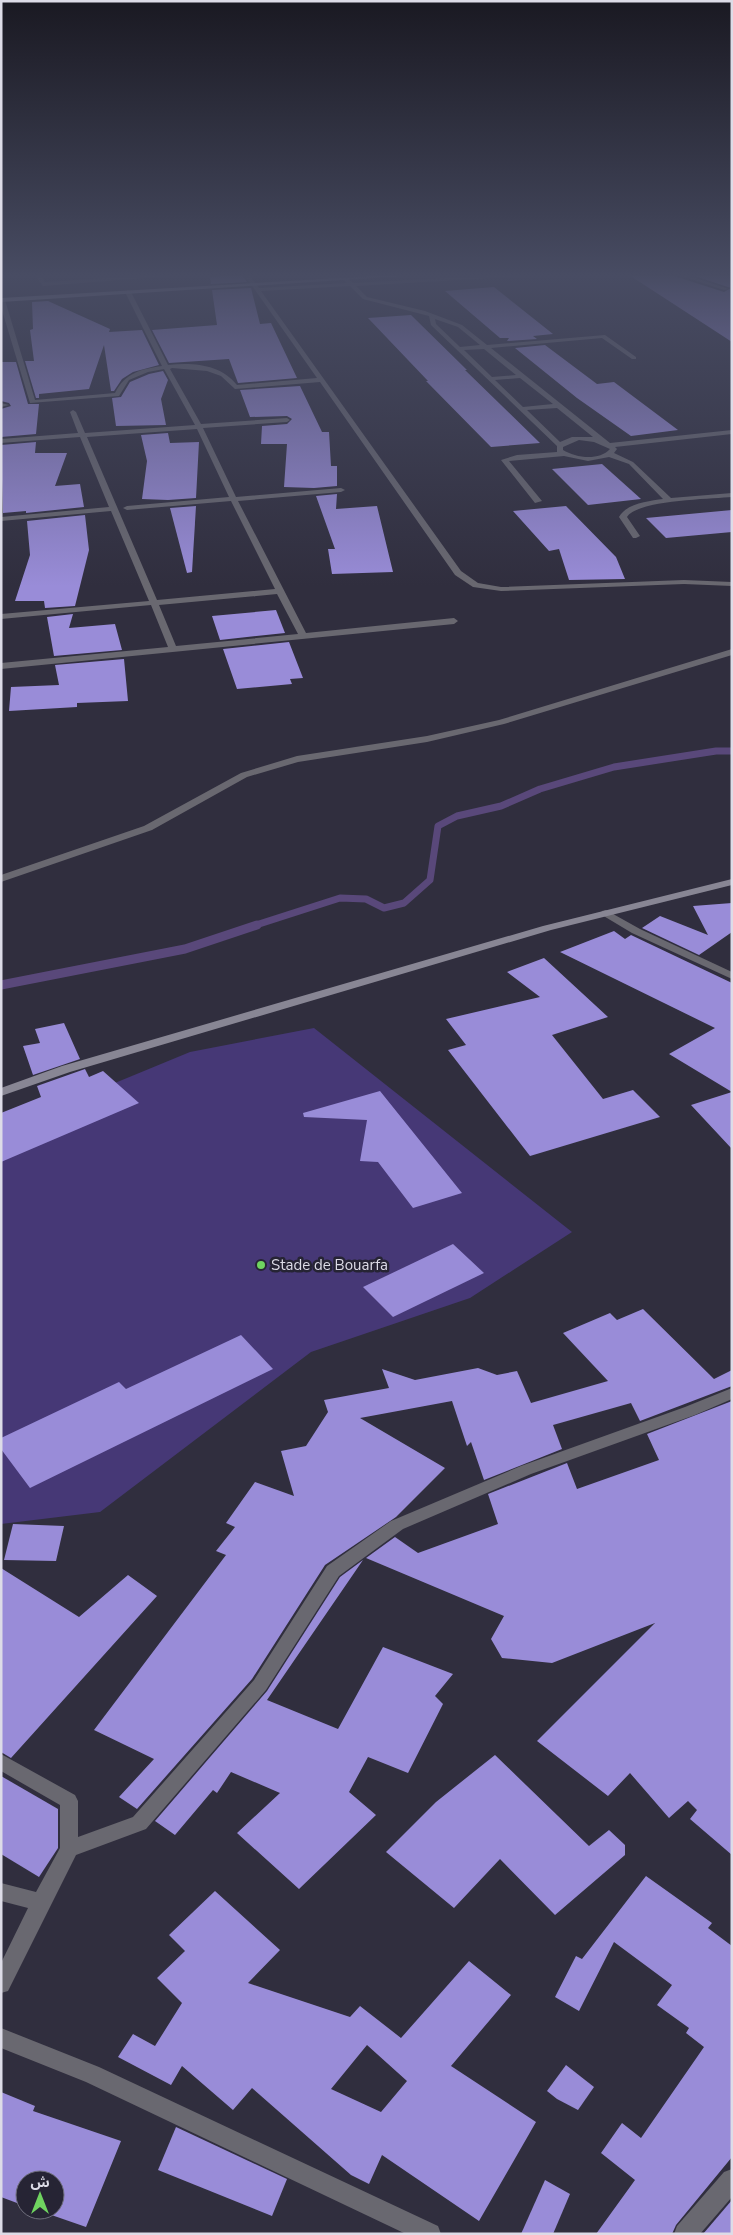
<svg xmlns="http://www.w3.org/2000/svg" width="733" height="2235" font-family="'Nunito Sans','Noto Sans Arabic',sans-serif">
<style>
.green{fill:#463876}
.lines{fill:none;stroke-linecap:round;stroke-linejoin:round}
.stream-far1{stroke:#59487a;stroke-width:7}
.stream{stroke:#59487a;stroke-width:9}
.building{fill:#998cd8;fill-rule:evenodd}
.lane{fill:#696870;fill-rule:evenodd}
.street{fill:#696870;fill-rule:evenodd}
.secondary{fill:#888694;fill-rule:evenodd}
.primary{fill:#a09eb0;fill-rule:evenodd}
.poi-dot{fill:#6fd360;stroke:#262434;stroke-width:2}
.labels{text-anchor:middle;stroke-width:5;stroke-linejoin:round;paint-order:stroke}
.poi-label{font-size:15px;fill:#dddce7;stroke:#262434;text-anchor:start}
</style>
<rect width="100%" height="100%" fill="#302e3e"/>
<polygon class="green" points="314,1028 572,1232 470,1298 311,1352 100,1512 1,1524 1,1130 190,1052"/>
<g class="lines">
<polyline class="stream-far1" points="253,926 340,898 366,899 384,908 404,903 430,880 438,826 457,816 501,806 540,789 614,767 716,751 732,751"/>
<polyline class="stream" points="1,985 185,949 257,925"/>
</g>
<g class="building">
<polygon points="626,273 670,273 671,275 724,292 731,288 685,273 732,273 732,342"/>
<polygon points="242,275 247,282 211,284 210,277"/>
<polygon points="494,287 553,334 533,336 537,339 507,341 509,338 500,338 445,291"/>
<polygon points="251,288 260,324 271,323 297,378 238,383 229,359 169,363 152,330 217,325 212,290"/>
<polygon points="48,301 110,329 109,332 142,330 159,365 133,372 122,379 114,391 111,391 104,345 89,389 39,394 39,398 36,398 25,361 34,361 30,330 33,329 32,302"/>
<polygon points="411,315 467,370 465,370 540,443 491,447 426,381 428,381 368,318"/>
<polygon points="545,345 597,384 614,382 678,430 631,436 577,398 515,348"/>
<polygon points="1,362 16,362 28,404 39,404 36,434 1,437 1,409 11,406 9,403 1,401"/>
<polygon points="163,371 168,380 161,399 166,425 116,426 112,398 121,397 130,382 149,374"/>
<polygon points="300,386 322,432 329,432 331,466 337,466 337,486 314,488 284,487 287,444 261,444 262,426 287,424 292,419 287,416 250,417 240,390"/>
<polygon points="168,433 170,443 199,442 196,498 168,500 142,499 147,461 141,435"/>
<polygon points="36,442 35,453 67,453 55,486 80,484 84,507 26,513 26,511 3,513 1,445"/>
<polygon points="602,464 641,499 588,505 552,469"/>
<polygon points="337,494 336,509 377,506 393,572 332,574 328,549 335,549 316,496"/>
<polygon points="196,506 192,572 187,573 170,508"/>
<polygon points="566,506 616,557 625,579 569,580 559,549 549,551 513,511"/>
<polygon points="732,510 732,532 666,538 646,518"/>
<polygon points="85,515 89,550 75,606 45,608 44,601 15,601 30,555 27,521"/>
<polygon points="276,610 285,633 220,640 212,616"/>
<polygon points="73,614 69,628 115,624 122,650 54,656 47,617"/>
<polygon points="289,642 303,678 290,679 292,684 237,689 223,649"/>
<polygon points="124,659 128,701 77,703 77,707 9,711 11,687 59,685 55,665"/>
<polygon points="732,903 732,932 699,955 642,928 660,916 708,935 693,906"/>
<polygon points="614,931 625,939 631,935 732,983 732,1149 691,1105 732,1092 669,1054 715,1028 560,952"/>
<polygon points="544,958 608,1017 552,1035 603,1099 633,1090 660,1117 530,1156 448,1050 466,1045 446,1019 540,997 507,972"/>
<polygon points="64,1023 80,1059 33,1075 23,1046 40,1043 35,1029"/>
<polygon points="85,1069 89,1077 103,1071 139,1103 1,1162 1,1113 41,1097 37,1086"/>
<polygon points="380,1091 462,1193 413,1208 378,1162 360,1161 367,1120 304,1117 303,1113"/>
<polygon points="453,1244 484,1273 393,1317 363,1287"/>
<polygon points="643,1309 714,1379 732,1370 732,1386 640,1421 631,1403 553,1425 562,1449 484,1480 471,1442 467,1446 452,1401 360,1418 445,1468 396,1517 325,1565 252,1679 137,1809 119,1797 154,1759 94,1730 226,1555 216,1551 235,1527 226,1523 255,1482 294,1496 281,1451 306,1446 328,1412 324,1400 389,1388 382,1369 415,1380 478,1368 497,1375 517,1371 531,1403 608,1381 563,1333 610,1313 617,1320"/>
<polygon points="241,1335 273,1369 30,1488 1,1449 1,1438 119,1382 126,1389"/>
<polygon points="732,1401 732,1855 690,1819 697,1810 688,1801 669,1818 630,1773 608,1796 537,1741 655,1623 552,1663 502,1658 491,1639 504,1616 366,1558 395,1537 418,1553 498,1524 488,1494 567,1463 577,1489 659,1460 647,1434"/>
<polygon points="13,1524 64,1526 56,1561 4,1560"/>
<polygon points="363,1560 267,1700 338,1729 383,1647 453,1674 435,1696 443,1704 408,1773 368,1757 349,1792 376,1815 299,1889 237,1833 280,1793 231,1772 217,1793 213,1790 175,1835 155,1821 267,1691 340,1577"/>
<polygon points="1,1568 79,1617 128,1575 157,1596 11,1758 1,1752"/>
<polygon points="495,1755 589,1846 609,1830 625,1845 625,1855 555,1915 500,1859 454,1908 386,1852 436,1802"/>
<polygon points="1,1776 58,1809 58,1848 39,1877 1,1854"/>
<polygon points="646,1876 712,1923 708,1928 732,1946 732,2157 676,2225 672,2234 596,2234 635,2180 601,2153 622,2123 641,2138 704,2047 686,2033 689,2028 657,2005 672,1985 614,1942 579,2011 555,1997 576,1956 582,1959"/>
<path d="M215,1891L280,1950L248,1983L350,2017L360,2006L401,2038L469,1961L511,1995L451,2066L536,2122L479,2221L382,2155L369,2184L351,2175L252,2088L233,2110L182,2066L171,2085L118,2057L133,2034L155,2046L182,2003L157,1978L185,1951L169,1935ZM367,2045L407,2081L381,2112L331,2089Z"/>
<polygon points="566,2065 594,2087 578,2110 557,2099 547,2091"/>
<polygon points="1,2092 35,2106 33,2111 121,2141 86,2227 37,2210 55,2210 55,2180 25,2180 25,2206 1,2197"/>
<polygon points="176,2127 287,2179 272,2216 158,2170"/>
<polygon points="545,2180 570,2194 553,2234 521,2234"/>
<polygon points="732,2200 732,2234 703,2234"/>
</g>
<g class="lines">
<g class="lane">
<polygon points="33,273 38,273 45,282 187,273 209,273 43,286"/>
<path d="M243,273H248L259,288L347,283L343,279L346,277L353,283L544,273L542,275L356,286L367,297L425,311L462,325L487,345L605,335L636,357V359H632L602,338L491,348L610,443L732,430V434L615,447L617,449L614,453L633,462L671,498L732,493V497C711,499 637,500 627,517L640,536L636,538H633L619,517C627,503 649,501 663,499L629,464L609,457L588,461L564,456L509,461L542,501L535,503L501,460L517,455L557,452V446L431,325L429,316L363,299L350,286L261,291L461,571L478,583L501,587L684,580L732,582V586L684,584L501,591L473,587L455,575L320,382L235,389L221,376L207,371L172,368L170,369L201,424L287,418L290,420L287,422L203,428L236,497L341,488L345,490L341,492L238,501L306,633L454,618L458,621L454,624L1,669V663L168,647L151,605L1,619V614L149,601L111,511L1,521V517L109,507L80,437L1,443V439L78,433L70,412L73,410L76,412L85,433L195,425L164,369L148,372L129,380L119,396L30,403L1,307V298L5,300L35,400L115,393C125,373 141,369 162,366L125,292L128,290L131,292L168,365C192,362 221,364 237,385L317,378ZM435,319L458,327L480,345L460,347L436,324ZM484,349L516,375L492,377L464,350ZM520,378L553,404L523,407L495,380ZM557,408L593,437H572L560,442L527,410ZM197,429L229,497L127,506L123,508L127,510L231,501L275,589L157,600L87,437ZM579,440L594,442L610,449C599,461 576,458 563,450V447ZM277,594L298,634L176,646L159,605Z"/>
<polygon points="672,273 680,273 729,289 724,290"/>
<polygon points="1,403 9,405 1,407"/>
<polygon points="732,649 732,655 504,724 427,742 298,762 247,777 152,830 1,882 1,875 144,826 241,773 297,756 427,736 499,720"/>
</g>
<g class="street">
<polygon points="606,910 640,929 732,972 732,979 632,933 602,915 601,913 602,911"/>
<polygon points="732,1388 732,1399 695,1415 531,1474 403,1529 339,1576 266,1690 146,1829 76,1855 8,1991 1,1993 1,1963 28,1908 1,1901 1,1883 36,1892 60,1848 60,1805 1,1771 1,1754 75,1795 78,1801 78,1837 133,1817 254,1680 327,1566 391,1521 521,1466 685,1407"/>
<polygon points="1,2028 99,2067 438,2226 441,2234 406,2234 86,2082 1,2048"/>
<polygon points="732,2169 732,2197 700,2234 674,2234 677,2226 724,2172"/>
</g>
<polygon class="secondary" points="732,879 732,885 551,930 70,1072 1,1096 1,1088 62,1066 543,926"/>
<polygon class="primary" points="426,273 451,273 1,302 1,298"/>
</g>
<linearGradient id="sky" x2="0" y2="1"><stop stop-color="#1a1922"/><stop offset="0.47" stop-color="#484c63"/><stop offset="1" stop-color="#484c63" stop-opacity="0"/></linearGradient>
<rect width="733" height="586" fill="url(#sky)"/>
<circle class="poi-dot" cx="261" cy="1265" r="5"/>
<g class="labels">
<g class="poi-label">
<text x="271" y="1270">Stade de Bouarfa</text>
</g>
</g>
<rect width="733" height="2235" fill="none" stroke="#dddce7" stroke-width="5"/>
<g transform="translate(40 2195)"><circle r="24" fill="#262434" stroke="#6f6e7c"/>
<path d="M0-4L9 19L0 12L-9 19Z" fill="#6fd360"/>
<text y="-8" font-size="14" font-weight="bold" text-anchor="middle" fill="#dddce7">ش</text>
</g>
</svg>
